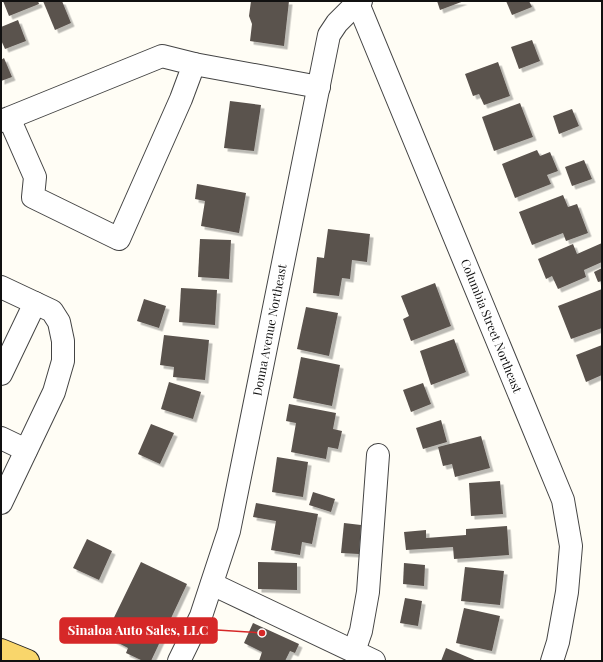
<svg xmlns="http://www.w3.org/2000/svg" width="603" height="662" font-family="'Playfair Display',serif">
<style>
.building{fill:#5a524d;filter:url(#shadow)}
.lines{fill:none;stroke-linecap:round;stroke-linejoin:round}
.minor-casing{stroke:#444;stroke-width:24}
.major-casing{stroke:#222;stroke-width:24}
.minor{stroke:#fff;stroke-width:22}
.major{stroke:#f9d66b;stroke-width:22}
.labels{text-anchor:middle;stroke-width:4;stroke-linejoin:round;paint-order:stroke}
.street-label{font-size:12px;fill:#111;stroke:#fff}
.leader{fill:none;stroke:#d62828;stroke-width:1.5}
.callout-dot{fill:#d62828;stroke:#fff;stroke-width:1.5}
.callout{fill:#d62828;stroke:#d62828;stroke-width:1.5}
.callout-label{font-size:13px;text-anchor:middle;font-weight:bold;fill:#fff}
</style>
<defs>
<filter id="shadow"><feDropShadow dx="3.5" dy="3.5" stdDeviation="0" flood-color="#0004"/></filter>
</defs>
<rect width="100%" height="100%" fill="#fffdf5"/>
<g class="building">
<polygon points="3,1 38,1 39,4 9,16"/>
<polygon points="43,1 62,1 71,23 55,30"/>
<polygon points="251,1 289,1 284,46 250,41 252,24 249,16"/>
<polygon points="437,1 464,1 440,10"/>
<polygon points="506,1 529,1 532,7 512,15"/>
<polygon points="18,20 26,41 5,49 1,40 1,27"/>
<polygon points="532,40 540,61 519,69 511,47"/>
<polygon points="4,58 12,77 1,81 1,60"/>
<polygon points="498,62 510,96 484,105 479,94 473,96 465,74"/>
<polygon points="230,101 261,105 254,151 224,148"/>
<polygon points="520,103 533,137 494,151 482,117"/>
<polygon points="572,109 579,126 559,134 553,116"/>
<polygon points="537,150 540,156 550,152 558,171 547,175 551,184 515,198 502,164"/>
<polygon points="584,160 592,179 572,186 565,167"/>
<polygon points="197,184 246,193 239,233 201,226 205,201 195,199"/>
<polygon points="563,195 568,207 577,204 588,233 566,241 563,233 532,245 519,212"/>
<polygon points="328,229 370,234 367,262 352,260 350,279 342,278 339,296 313,293 317,257 324,258"/>
<polygon points="200,239 231,240 229,279 198,277"/>
<polygon points="602,243 602,262 584,270 586,277 558,289 552,276 546,279 538,259 573,244 577,254"/>
<polygon points="602,268 602,281 598,282 594,272"/>
<polygon points="435,283 451,326 411,341 403,319 409,316 401,296"/>
<polygon points="181,288 217,290 215,325 179,322"/>
<polygon points="602,289 602,328 571,339 558,306"/>
<polygon points="144,299 166,306 159,328 137,321"/>
<polygon points="306,307 338,313 329,356 297,349"/>
<polygon points="164,335 209,340 205,380 173,377 174,367 160,365"/>
<polygon points="454,339 466,372 431,385 420,351"/>
<polygon points="602,345 602,375 586,382 576,355"/>
<polygon points="301,357 340,365 332,406 293,398"/>
<polygon points="169,382 201,392 193,419 161,409"/>
<polygon points="423,383 431,404 411,412 403,390"/>
<polygon points="289,404 336,413 333,429 342,431 338,449 328,447 326,459 291,452 296,423 286,421"/>
<polygon points="441,420 447,442 423,449 416,428"/>
<polygon points="151,424 174,433 160,464 138,454"/>
<polygon points="481,436 490,468 455,477 452,464 443,466 438,447"/>
<polygon points="277,457 308,462 303,497 272,492"/>
<polygon points="500,481 503,514 471,516 469,483"/>
<polygon points="313,492 335,499 331,512 309,505"/>
<polygon points="256,503 318,514 312,544 302,542 300,555 271,550 276,521 253,517"/>
<polygon points="344,523 361,525 359,554 341,553"/>
<polygon points="507,526 509,555 454,559 453,547 406,550 404,532 426,530 426,538 466,535 466,529"/>
<polygon points="87,539 112,551 99,580 73,568"/>
<polygon points="141,562 187,584 151,661 143,661 126,653 128,648 105,636"/>
<polygon points="258,562 297,563 297,590 258,589"/>
<polygon points="404,563 425,565 424,586 403,584"/>
<polygon points="465,567 504,571 500,605 461,601"/>
<polygon points="405,598 422,601 418,626 400,623"/>
<polygon points="464,608 500,616 492,651 456,643"/>
<polygon points="253,623 299,644 295,653 290,651 285,661 259,661 262,652 244,643"/>
<polygon points="446,648 477,661 441,661"/>
</g>
<g class="lines">
<defs>
<g id="minor">
<polyline points="357,1 563,500 571,546 567,592 558,642 552,661"/>
<polyline points="194,64 319,87"/>
<polyline points="1,121 9,118 162,56 194,64 181,99 119,239 33,197 35,177 9,118"/>
<polyline points="1,287 52,311 59,322 63,341 63,361 54,392 1,503"/>
<polyline points="1,374 35,303"/>
<polyline points="1,438 26,450"/>
<polyline points="212,584 374,661"/>
<polyline points="354,651 361,631 368,592 378,455"/>
<polyline points="179,661 201,616 229,531 329,35 337,23 358,2 361,1"/>
</g>
<polyline id="major" points="1,650 28,661"/>
</defs>
<use href="#minor" class="minor-casing"/>
<use href="#major" class="major-casing"/>
<use href="#minor" class="minor"/>
<use href="#major" class="major"/>
</g>
<g class="labels">
<g class="street-label">
<text transform="translate(491 326) rotate(68)" y="4">Columbia Street Northeast</text>
<text transform="translate(270 330) rotate(-79)" y="4">Donna Avenue Northeast</text>
</g>
</g>
<path class="leader" d="M262 633L217 630"/>
<circle class="callout-dot" cx="262" cy="633" r="4"/>
<rect class="callout" x="60" y="618" width="157" height="25" rx="4"/>
<g class="callout-label">
<text x="138" y="635">Sinaloa Auto Sales, LLC</text>
</g>
<rect width="603" height="662" fill="none" stroke="#111111" stroke-width="4"/>
</svg>
